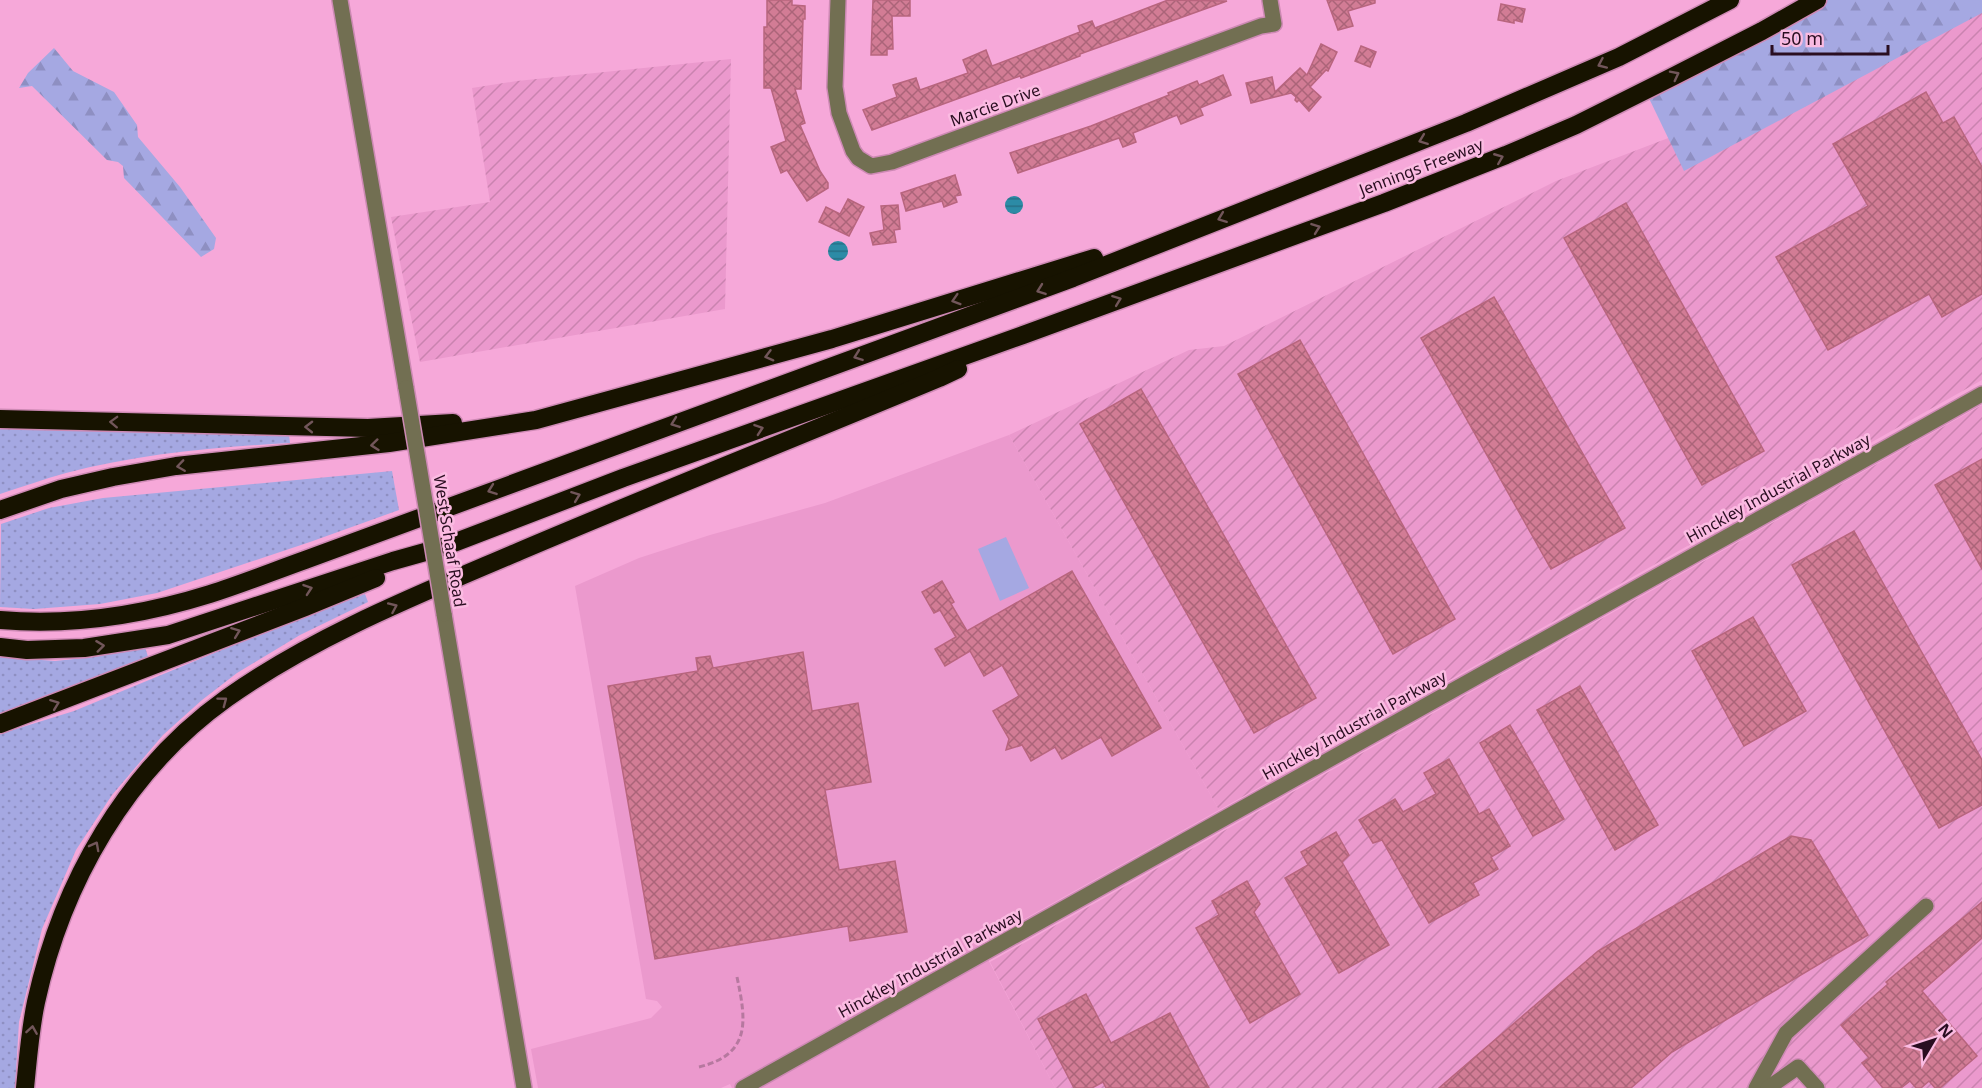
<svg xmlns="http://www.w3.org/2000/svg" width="1982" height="1088" font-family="'Noto Sans',sans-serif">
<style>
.built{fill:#eb99cd}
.industrial{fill:url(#industrial-furrows)}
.grass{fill:url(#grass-dots)}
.forest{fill:url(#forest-firs)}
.pitch{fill:#a5a8e2}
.water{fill:url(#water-rules)}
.building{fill:url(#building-cross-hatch);stroke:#b8657e;stroke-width:1.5}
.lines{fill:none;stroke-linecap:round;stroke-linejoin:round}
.minor-casing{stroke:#cd89b4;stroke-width:18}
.highway-casing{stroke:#cd89b4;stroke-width:21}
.path{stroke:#b6789f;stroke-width:3;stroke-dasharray:6 3;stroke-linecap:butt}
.minor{stroke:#726f52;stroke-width:15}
.highway{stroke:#171300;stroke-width:18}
.minor-bridge-casing{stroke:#cd89b4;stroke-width:18;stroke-linecap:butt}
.minor-bridge{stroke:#726f52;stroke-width:15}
.oneway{stroke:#72565a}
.labels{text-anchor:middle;stroke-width:5;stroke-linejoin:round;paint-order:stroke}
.street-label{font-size:16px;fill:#2a0e21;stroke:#fbbbe2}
</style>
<defs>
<pattern id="industrial-furrows" width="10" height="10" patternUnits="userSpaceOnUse" patternTransform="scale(1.5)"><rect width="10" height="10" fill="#eb99cd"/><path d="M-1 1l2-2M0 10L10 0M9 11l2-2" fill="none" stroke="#ca83b0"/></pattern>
<pattern id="grass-dots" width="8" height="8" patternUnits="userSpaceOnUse" patternTransform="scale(1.5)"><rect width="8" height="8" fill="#a5a8e2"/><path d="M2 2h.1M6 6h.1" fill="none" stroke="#8e8fc2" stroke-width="1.8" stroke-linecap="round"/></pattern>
<pattern id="forest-firs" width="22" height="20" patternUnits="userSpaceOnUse" patternTransform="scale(1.5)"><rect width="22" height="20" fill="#a5a8e2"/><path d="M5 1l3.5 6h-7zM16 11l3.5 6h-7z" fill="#8e8fc2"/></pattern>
<pattern id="water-rules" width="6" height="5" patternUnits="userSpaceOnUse" patternTransform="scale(1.5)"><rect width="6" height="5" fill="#2c8ba6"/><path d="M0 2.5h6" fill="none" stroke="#267087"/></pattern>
<pattern id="building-cross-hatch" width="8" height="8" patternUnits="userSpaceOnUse" patternTransform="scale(1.5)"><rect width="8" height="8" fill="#d27c95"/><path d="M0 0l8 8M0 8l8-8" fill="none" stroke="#ab6479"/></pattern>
</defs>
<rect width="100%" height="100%" fill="#f6a8d9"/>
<polygon class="built" points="1009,435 1219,810 980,944 1055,1088 732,1088 730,1084 721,1088 538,1088 531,1049 651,1018 662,1007 657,1001 646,999 575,586 639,558 710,535 825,503"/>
<g class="industrial">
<polygon points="1982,0 1982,380 1219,810 1009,435 1189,350 1224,346 1556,181 1684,132"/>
<polygon points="731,59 725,309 420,362 391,217 490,202 472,88 517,81"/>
<polygon points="1982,405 1982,1088 1055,1088 990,962"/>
</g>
<g class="grass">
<path d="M0,424L289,435L290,443C215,447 138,454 66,473C44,479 22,487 0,494Z"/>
<polygon points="392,471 399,510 310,542 157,593 100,604 34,609 0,607 1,524 49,508 103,498"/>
<polygon points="365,594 368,602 300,635 237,673 202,700 163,735 112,795 76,850 42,929 19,1022 15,1088 0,1088 0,734 74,711 304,616"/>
<polygon points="145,647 149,660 0,714 0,657 55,661 94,657"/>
</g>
<g class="forest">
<polygon points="1817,0 1982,0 1982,13 1684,171 1645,90"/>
<polygon points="54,48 73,71 114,92 137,125 138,137 180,187 216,238 214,249 201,257 124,178 123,166 118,162 107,160 32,86 19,88 28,73"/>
</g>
<polygon class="pitch" points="1006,537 1029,588 1000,601 978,549"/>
<g class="water">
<circle cx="1014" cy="205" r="9"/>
<circle cx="838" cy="251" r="10"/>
</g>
<g class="building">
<polygon points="767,0 792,0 792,5 805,6 805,19 803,19 801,89 795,89 805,123 800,125 820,171 828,183 828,188 807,201 787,170 781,173 771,147 786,141 771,88 764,88 764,27 767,27"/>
<polygon points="873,0 910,0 910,16 892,16 893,49 887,49 887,55 871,55"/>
<polygon points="1168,0 1227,1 1080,54 1080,56 1021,78 1020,76 872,130 863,110 897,97 893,85 916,78 920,90 968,73 963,60 986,50 992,66 1080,32 1078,26 1092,21 1095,28"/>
<polygon points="1327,0 1375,0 1375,3 1348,11 1353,26 1338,30"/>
<polygon points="1501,4 1525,9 1522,22 1514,20 1514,23 1498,20"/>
<polygon points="1321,44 1337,52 1328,71 1326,70 1310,87 1321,97 1309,111 1299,100 1297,102 1295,100 1296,97 1291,93 1251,103 1246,83 1272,77 1275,92 1300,68 1307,75"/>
<polygon points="1361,46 1376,52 1370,67 1355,61"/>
<polygon points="1223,75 1231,95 1200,108 1203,115 1181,124 1177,115 1133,133 1136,142 1123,147 1119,138 1018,173 1010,153 1091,126 1169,95 1168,93 1197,81 1199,85"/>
<polygon points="1926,92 1943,123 1954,117 1982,167 1982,294 1942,317 1929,294 1828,350 1776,257 1868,206 1833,144"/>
<polygon points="955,175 961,195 955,196 957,202 944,207 942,201 906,211 901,193"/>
<polygon points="848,199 864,207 849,236 819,222 826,207 840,214"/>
<polygon points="1626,203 1764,451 1702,485 1564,238"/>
<polygon points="898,205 900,229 894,230 896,242 873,245 870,233 884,230 881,206"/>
<polygon points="1494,297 1625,528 1551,569 1421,338"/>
<polygon points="1300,340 1455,619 1393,654 1238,374"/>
<polygon points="1141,389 1316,698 1254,733 1080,424"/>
<polygon points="1982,459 1982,569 1935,485"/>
<polygon points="1854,531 1982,760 1982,805 1939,828 1792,565"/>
<polygon points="1072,571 1161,728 1112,756 1101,737 1062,759 1055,747 1031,761 1022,745 1006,750 1009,739 993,711 1019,696 1002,665 984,676 970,651 945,666 935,649 956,637 940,610 934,613 922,592 942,581 954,602 951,604 967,631"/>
<polygon points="1753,617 1806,711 1744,746 1692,651"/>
<polygon points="803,652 812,711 858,703 871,782 825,790 839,870 895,861 907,932 850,941 848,926 655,959 608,686 698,671 696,658 710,656 713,668"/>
<polygon points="1580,686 1658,825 1615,850 1537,710"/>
<polygon points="1510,725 1564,819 1533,836 1480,743"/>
<polygon points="1449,759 1479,814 1489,809 1510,846 1491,857 1498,869 1473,883 1479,895 1429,923 1382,840 1373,843 1359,820 1395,799 1403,812 1436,794 1424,773"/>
<polygon points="1336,832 1349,855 1342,862 1389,945 1339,973 1285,878 1308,865 1301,852"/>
<polygon points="1791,836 1811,840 1868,935 1672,1052 1631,1088 1439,1088 1598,951"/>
<polygon points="1247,881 1260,904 1254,912 1300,994 1250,1023 1196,928 1219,915 1212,901"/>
<polygon points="1982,902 1982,938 1922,991 1977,1056 1940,1088 1935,1088 1929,1081 1921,1088 1916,1088 1910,1081 1901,1088 1883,1088 1862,1063 1869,1058 1841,1025 1888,984 1886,982"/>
<polygon points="1086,994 1111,1043 1170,1013 1209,1088 1106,1088 1103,1082 1092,1088 1074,1088 1038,1019"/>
</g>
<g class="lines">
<defs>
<g id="minor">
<polyline points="340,0 406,388"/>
<polyline points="838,0 835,87 839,113 853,151 858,158 871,166 892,162 1261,26 1274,24 1270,0"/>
<polyline points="444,614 524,1088"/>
<polyline points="743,1088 1982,394"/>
<polyline points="1756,1088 1786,1033 1926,906"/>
<polyline points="1768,1088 1798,1067 1817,1088"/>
</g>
<g id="highway">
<polyline points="0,419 368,428 453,423"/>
<polyline points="0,510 61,489 113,477 176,466 389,443 536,420 832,339 1094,258"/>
<path d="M0,620C70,626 143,615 210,594C242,584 274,571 305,560L1073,278L1466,123L1619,57L1730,0"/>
<polyline points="0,647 27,650 84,648 168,635 393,561 443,547 623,478 1023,335 1384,203 1506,155 1576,125 1672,77 1762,31 1817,0"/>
<polyline points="0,724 305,607 376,578"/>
<path d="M25,1088C28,1059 30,1030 36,1002C62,883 126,770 227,698C316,635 420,594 520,551C659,492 800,436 939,378L958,369"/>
</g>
</defs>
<use href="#minor" class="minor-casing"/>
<use href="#highway" class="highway-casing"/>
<path class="path" d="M699,1067C752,1054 746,1020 737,977"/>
<use href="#minor" class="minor"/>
<use href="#highway" class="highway"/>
<defs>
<polyline id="minor-bridge" points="406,388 444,614"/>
</defs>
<use href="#minor-bridge" class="minor-bridge-casing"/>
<use href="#minor-bridge" class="minor-bridge"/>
</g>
<defs><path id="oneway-chevron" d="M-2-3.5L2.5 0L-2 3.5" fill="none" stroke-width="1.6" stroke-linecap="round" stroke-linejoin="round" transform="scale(1.5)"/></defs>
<g class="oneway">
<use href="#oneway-chevron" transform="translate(1602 64) rotate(156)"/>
<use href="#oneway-chevron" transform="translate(1675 75) rotate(-27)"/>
<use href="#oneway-chevron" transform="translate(1423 140) rotate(159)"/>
<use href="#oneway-chevron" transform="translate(1499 158) rotate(-22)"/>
<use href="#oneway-chevron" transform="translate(1222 218) rotate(159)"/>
<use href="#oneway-chevron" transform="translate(1316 228) rotate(-20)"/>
<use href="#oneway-chevron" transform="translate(1041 290) rotate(160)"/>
<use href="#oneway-chevron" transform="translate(956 300) rotate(163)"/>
<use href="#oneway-chevron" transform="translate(1117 300) rotate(-21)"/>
<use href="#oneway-chevron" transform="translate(769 356) rotate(165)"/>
<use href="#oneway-chevron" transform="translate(858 356) rotate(160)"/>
<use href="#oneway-chevron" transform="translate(114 422) rotate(-178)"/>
<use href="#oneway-chevron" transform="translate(675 423) rotate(160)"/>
<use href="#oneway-chevron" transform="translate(309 427) rotate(-179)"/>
<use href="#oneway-chevron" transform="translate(759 429) rotate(-19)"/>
<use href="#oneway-chevron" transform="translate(375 445) rotate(174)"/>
<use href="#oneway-chevron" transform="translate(181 466) rotate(172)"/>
<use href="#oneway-chevron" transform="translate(492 490) rotate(160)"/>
<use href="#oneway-chevron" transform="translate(576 496) rotate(-21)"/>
<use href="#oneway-chevron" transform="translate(308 589) rotate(-19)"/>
<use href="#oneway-chevron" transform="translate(393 607) rotate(-24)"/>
<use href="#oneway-chevron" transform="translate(236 632) rotate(-21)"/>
<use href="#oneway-chevron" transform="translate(100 646) rotate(-7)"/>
<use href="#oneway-chevron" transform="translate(223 701) rotate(-37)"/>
<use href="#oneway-chevron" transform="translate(55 704) rotate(-21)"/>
<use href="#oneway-chevron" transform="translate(95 846) rotate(-62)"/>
<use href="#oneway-chevron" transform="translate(32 1030) rotate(-81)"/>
</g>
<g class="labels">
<g class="street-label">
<text transform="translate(995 105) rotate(-20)" y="6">Marcie Drive</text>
<text transform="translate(1421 167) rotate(-21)" y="6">Jennings Freeway</text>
<text transform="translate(1778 488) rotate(-29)" y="6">Hinckley Industrial Parkway</text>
<text transform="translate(450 541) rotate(81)" y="6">West Schaaf Road</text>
<text transform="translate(1354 725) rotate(-29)" y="6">Hinckley Industrial Parkway</text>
<text transform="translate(930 963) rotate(-29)" y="6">Hinckley Industrial Parkway</text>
</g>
</g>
<g transform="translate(1934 1040) rotate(51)" stroke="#fbbbe2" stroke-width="4.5" paint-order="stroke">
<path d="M0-4.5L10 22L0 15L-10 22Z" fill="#2a0e21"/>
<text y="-9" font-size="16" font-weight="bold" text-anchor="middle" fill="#2a0e21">N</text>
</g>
<path d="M1772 45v9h116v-9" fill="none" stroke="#2a0e21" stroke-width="3"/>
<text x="1781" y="45" font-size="18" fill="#2a0e21" stroke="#fbbbe2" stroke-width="4.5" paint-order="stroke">50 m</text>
</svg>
